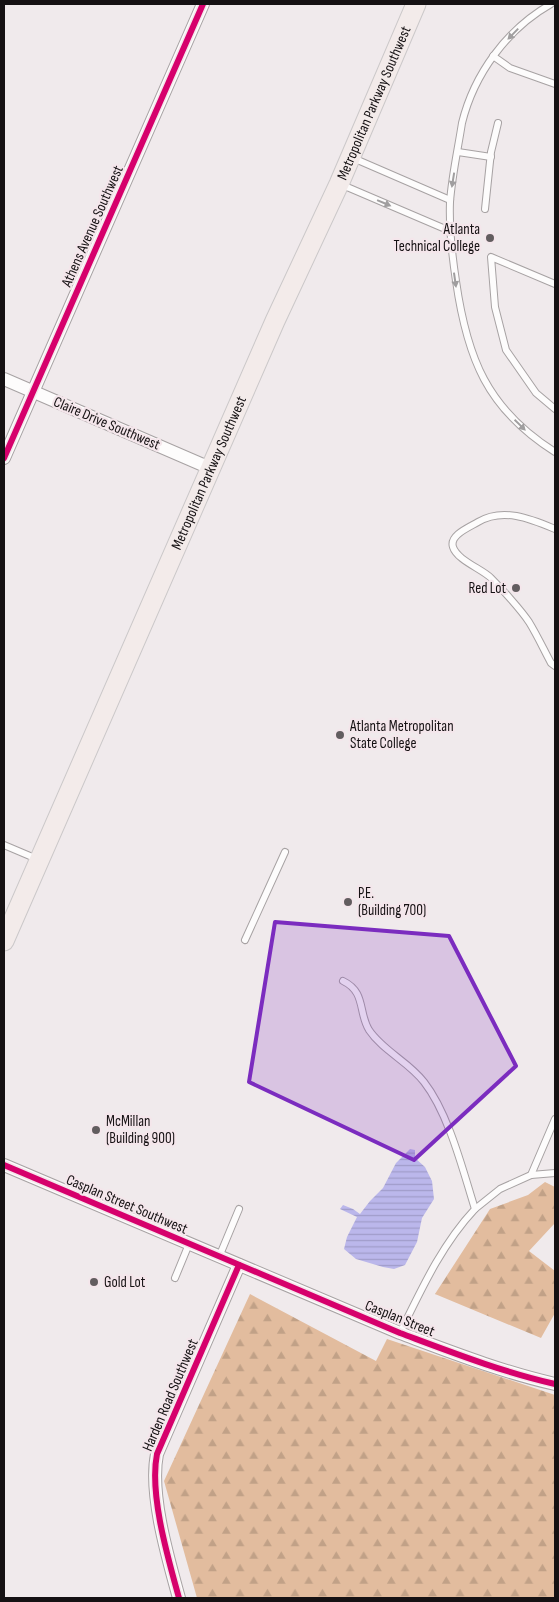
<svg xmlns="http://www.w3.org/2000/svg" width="559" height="1602" font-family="'Sofia Sans Condensed',sans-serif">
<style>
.forest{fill:url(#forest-firs)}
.water{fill:url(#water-rules)}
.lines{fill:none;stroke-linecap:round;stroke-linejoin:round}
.lane-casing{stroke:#a7a2a3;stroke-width:8}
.street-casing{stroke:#a7a2a3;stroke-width:14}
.primary-casing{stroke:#cbc8c9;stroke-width:21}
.lane{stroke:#fdfcfc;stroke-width:6}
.street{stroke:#fdfcfc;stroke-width:12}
.primary{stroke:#f3ebea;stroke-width:19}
.cycleway-casing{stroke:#f4e6eb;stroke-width:9}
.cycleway{stroke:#d6006c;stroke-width:6}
.oneway{fill:#a09e9f}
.marked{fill:#7b2cbf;fill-opacity:0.2;stroke:#7b2cbf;stroke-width:4;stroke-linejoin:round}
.poi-dot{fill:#625d5f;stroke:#f4e6eb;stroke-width:2}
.labels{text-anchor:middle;stroke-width:4.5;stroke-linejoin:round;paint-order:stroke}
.street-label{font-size:15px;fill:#151113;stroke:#f4e6eb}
.poi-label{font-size:15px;fill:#151113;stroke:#f4e6eb;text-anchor:start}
</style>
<defs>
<pattern id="forest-firs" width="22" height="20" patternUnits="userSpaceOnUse" patternTransform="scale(1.25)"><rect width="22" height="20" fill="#e2bc9e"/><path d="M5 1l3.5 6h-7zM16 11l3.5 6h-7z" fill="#c1a187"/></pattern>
<pattern id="water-rules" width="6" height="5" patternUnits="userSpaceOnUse" patternTransform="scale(1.25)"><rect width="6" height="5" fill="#bbb7eb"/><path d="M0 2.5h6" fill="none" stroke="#a09cc9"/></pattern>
</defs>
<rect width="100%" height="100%" fill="#f0eaec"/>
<g class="forest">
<polygon points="545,1182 555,1187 555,1223 529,1251 555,1271 555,1313 541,1338 435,1294 490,1209 528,1195"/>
<polygon points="250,1294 376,1361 387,1339 555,1395 555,1598 197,1598 164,1481"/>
</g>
<polygon class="water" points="410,1149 415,1150 415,1158 425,1167 432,1181 434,1199 422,1218 417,1242 405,1265 394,1269 383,1267 356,1259 344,1249 347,1237 357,1217 340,1209 343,1205 353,1209 360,1214 370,1201 383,1188 396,1163"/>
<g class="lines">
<defs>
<g id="lane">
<path d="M551,4C507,29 474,74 462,123C458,149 452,175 450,202C449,228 452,255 456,281C467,358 487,409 555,452"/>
<polyline points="493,56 510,68 555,84"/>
<polyline points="458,152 491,157"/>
<polyline points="353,158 450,200"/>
<polyline points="340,184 450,231"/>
<polyline points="485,209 491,152 498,123"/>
<polyline points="555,284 491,257 495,307 506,350 536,393 555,409"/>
<path d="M555,529C531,519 503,507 478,522C470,527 449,535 453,547C457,560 482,569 491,578C502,589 521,610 529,622C537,635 544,650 551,663L555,666"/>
<polyline points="4,845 37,859"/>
<polyline points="245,940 285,852"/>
<path d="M343,981C366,992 358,1012 369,1030C383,1051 409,1062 424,1082C449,1114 463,1171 475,1209C442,1244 421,1290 400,1333"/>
<polyline points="531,1175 555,1173"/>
<polyline points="475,1209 500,1189 531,1175 555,1119"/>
<polyline points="219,1257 239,1209"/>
<polyline points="175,1278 189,1244"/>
</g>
<g id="street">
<polyline points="4,379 210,468"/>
<polyline points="4,458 203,4"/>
<path d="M4,1165L400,1333C451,1352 502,1372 555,1384"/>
<path d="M179,1598C168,1558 149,1494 157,1454L239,1265"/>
</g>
<g id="primary">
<path id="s1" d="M4,941L275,321L339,184L416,4"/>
</g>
</defs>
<use href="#lane" class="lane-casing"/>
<use href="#street" class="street-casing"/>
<use href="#primary" class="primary-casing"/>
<use href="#lane" class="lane"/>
<use href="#street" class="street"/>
<use href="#primary" class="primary"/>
<defs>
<g id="cycleway">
<polyline points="4,458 203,4"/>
<path d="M4,1165L400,1333C451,1352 502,1372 555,1384"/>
<path d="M179,1598C168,1558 149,1494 157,1454L239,1265"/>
</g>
</defs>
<use href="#cycleway" class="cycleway-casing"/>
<use href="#cycleway" class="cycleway"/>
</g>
<defs><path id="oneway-solid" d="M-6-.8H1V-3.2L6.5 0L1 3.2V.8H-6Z" transform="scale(1.25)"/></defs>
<g class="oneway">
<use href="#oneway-solid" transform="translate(513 34) rotate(134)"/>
<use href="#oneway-solid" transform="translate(453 180) rotate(99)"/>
<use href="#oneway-solid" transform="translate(384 203) rotate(23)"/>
<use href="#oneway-solid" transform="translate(455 280) rotate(82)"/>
<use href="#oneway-solid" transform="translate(520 425) rotate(44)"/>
</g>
<path class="marked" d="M275,922L449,936L516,1066L414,1160L249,1082Z"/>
<g class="poi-dot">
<circle cx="490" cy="238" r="5"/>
<circle cx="516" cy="588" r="5"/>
<circle cx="340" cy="735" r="5"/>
<circle cx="348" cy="902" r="5"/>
<circle cx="96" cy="1130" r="5"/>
<circle cx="94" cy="1282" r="5"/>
</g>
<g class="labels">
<g class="street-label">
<text dy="5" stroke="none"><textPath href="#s1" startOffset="916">Metropolitan Parkway Southwest</textPath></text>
<text transform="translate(92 226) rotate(-66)" y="5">Athens Avenue Southwest</text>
<text transform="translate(107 423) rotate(23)" y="5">Claire Drive Southwest</text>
<text dy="5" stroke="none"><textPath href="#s1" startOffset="511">Metropolitan Parkway Southwest</textPath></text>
<text transform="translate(127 1204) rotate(23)" y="5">Casplan Street Southwest</text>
<text transform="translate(400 1318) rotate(22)" y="5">Casplan Street</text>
<text transform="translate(170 1395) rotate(-67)" y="5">Harden Road Southwest</text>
</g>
<g class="poi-label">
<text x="480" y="234" text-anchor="end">Atlanta<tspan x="480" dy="17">Technical College</tspan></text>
<text x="506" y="593" text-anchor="end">Red Lot</text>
<text x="350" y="731">Atlanta Metropolitan<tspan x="350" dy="17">State College</tspan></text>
<text x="358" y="898">P.E.<tspan x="358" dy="17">(Building 700)</tspan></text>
<text x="106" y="1126">McMillan<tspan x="106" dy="17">(Building 900)</tspan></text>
<text x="104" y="1287">Gold Lot</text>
</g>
</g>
<rect width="559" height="1602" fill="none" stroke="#151113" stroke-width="10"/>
</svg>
